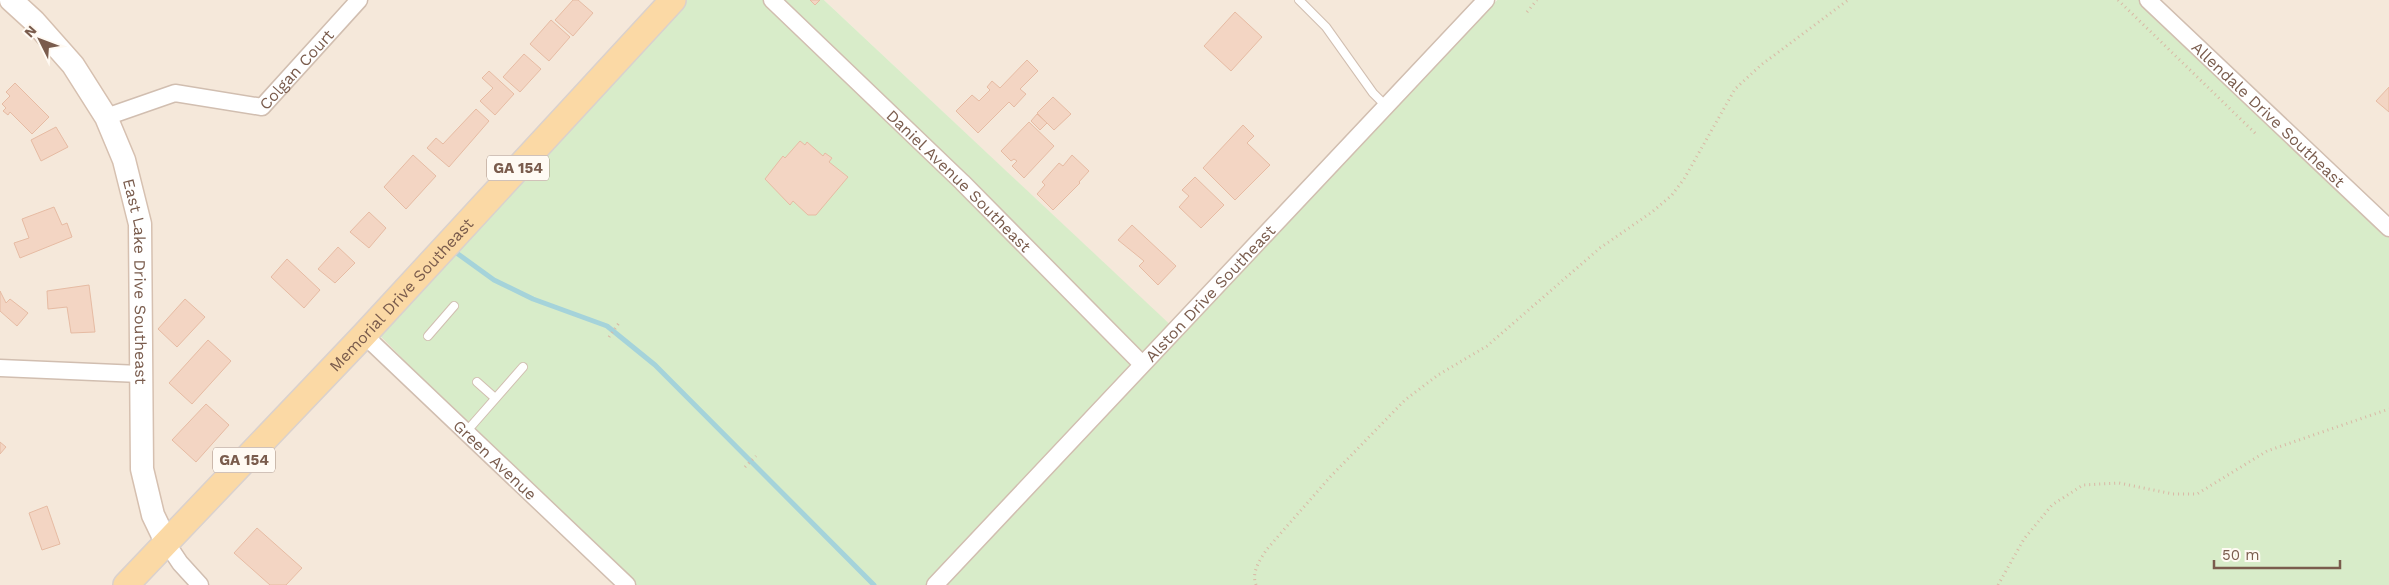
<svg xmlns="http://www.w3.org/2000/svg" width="2389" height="585" font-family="'Work Sans',sans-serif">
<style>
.residential{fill:#f5e8da}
.green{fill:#d8ecc9}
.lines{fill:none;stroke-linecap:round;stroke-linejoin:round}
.stream{stroke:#a5d3da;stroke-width:5}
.building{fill:#f3d5c3;stroke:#e6bba3}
.lane-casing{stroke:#d1beb0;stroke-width:10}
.street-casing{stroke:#d1beb0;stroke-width:19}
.secondary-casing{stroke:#d6c0b0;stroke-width:25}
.primary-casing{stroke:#dad1cd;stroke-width:28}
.path{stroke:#d9b8a5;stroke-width:3;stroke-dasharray:1 4;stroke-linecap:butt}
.lane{stroke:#fff;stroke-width:8}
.street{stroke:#fff;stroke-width:16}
.secondary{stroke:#fff;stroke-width:22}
.primary{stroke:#fbd9a5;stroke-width:25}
.labels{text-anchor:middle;stroke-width:4;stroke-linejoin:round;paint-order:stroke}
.shield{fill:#fffaf3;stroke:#a28b7f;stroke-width:1}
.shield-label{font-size:15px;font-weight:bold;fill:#7a5c4d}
.street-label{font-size:16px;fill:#7a5c4d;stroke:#fffaf3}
</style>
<rect width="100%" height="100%" fill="#fdf6ec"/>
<g class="residential">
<polygon points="0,0 661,0 622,585 0,585"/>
<polygon points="824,0 1491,0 1176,331"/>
<polygon points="2147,0 2389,0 2389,229"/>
</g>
<g class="green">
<polygon points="661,0 824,0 1177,331 934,585 622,585 365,320"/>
<polygon points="1497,0 2150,0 2389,228 2389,585 936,585"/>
</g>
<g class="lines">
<polyline class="stream" points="458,254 494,280 533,299 607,326 655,365 874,585"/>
</g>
<g class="building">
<polygon points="573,0 578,0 593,13 573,36 555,20"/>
<polygon points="810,0 820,0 815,5"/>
<polygon points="1235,12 1262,37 1231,71 1204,46"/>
<polygon points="551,20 570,37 549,61 530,44"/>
<polygon points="524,54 541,69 520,92 503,77"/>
<polygon points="1027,60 1038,71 1020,89 1026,94 1014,107 1009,102 978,133 956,111 972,95 979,101 990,90 987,87 992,81 1000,88"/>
<polygon points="489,71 514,94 495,115 480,101 493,88 482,78"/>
<polygon points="15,83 49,117 32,134 10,112 8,115 3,111 6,108 2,104 10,96 6,92"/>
<polygon points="2389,87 2389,112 2376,101"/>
<polygon points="1053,97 1071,114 1054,130 1037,113"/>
<polygon points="476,109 489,121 449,167 427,148 436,138 443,144"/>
<polygon points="1037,114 1047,123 1040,130 1031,121"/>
<polygon points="1029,122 1054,146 1024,178 1012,166 1017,161 1014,159 1011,161 1001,151"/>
<polygon points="1243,125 1254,136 1247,143 1270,165 1235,200 1203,168"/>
<polygon points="56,127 68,147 41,161 31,140"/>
<polygon points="800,141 805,145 807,142 823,156 825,153 832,158 829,162 848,177 816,215 808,215 793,201 790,205 765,179 783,156 785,158"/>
<polygon points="413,155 436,176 406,209 384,187"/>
<polygon points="1072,155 1089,171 1079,182 1080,183 1053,210 1037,194 1045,185 1042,182 1059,163 1063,166"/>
<polygon points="1195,177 1224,205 1201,228 1179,207 1189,196 1182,190"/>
<polygon points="54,207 62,225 67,223 72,237 20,258 14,243 29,238 22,219"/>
<polygon points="369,212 386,228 369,248 350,232"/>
<polygon points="1132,225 1176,266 1158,285 1139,266 1144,261 1118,240"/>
<polygon points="338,247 355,263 335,283 318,269"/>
<polygon points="287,259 320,290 304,308 271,277"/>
<polygon points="89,285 95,332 71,333 67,307 48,309 47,291"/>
<polygon points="0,291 6,303 10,299 28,313 17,326 0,311"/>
<polygon points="185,299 205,317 177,347 158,329"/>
<polygon points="208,340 231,361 192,404 169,383"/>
<polygon points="206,404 229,425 196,462 172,440"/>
<polygon points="0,442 6,447 0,454"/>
<polygon points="47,506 60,544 42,550 29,513"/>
<polygon points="257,528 302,568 286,585 270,585 234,553"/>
</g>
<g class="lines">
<defs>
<g id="lane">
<polyline points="1299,0 1326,27 1373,93 1385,105"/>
<polyline points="428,336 454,306"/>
<polyline points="477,382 495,398"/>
<polyline points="466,432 523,367"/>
</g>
<g id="street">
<path id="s1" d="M772,0L962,182L1142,364"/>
<path id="s2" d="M2148,0L2389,228"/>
<path id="s3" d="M106,117L175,93L262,107L359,0"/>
<path id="s4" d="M364,335L627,585"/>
<polyline points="0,368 140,374"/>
<polyline points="166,542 180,563 200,585"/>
<path id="s5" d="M935,585L1486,0"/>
</g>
<g id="secondary">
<path id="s6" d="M11,0L34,21L73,65L106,117L124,160L140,224L142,469L153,515L166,542"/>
</g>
<g id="primary">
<path id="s7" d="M126,585L364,335L673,0"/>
</g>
</defs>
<use href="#lane" class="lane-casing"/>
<use href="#street" class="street-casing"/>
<use href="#secondary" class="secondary-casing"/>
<use href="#primary" class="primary-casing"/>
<g class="path">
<polyline points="2118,0 2257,135"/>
<polyline points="1527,12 1537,0"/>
<polyline points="609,337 619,323"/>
<polyline points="745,467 756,456"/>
<path d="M1256,585C1251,572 1260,560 1267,549L1331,476L1405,400L1438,375L1487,346L1600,248L1652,212L1672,195L1684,179L1735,89L1761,65L1848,0"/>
<polyline points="1998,585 2024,539 2052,505 2083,485 2119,483 2173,494 2197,494 2267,451 2389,409"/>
</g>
<use href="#lane" class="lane"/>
<use href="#street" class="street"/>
<use href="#secondary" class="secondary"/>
<use href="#primary" class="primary"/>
</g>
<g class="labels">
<g class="shield">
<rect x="487" y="155.5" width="62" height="25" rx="4"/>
<rect x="213" y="447.5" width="62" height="25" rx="4"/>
</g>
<g class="shield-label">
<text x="518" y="173">GA 154</text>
<text x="244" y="465">GA 154</text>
</g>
<g class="street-label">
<text dy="6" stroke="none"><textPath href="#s3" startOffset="212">Colgan Court</textPath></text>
<text dy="6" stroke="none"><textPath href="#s2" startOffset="166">Allendale Drive Southeast</textPath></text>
<text dy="6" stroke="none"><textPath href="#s1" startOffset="260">Daniel Avenue Southeast</textPath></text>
<text dy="6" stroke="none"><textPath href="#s6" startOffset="321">East Lake Drive Southeast</textPath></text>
<text dy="6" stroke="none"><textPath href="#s5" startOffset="401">Alston Drive Southeast</textPath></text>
<text dy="6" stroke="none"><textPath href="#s7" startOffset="400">Memorial Drive Southeast</textPath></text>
<text dy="6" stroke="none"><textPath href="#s4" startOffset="181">Green Avenue</textPath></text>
</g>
</g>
<g transform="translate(40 40) rotate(312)" stroke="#fffaf3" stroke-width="4" paint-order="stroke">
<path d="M0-4L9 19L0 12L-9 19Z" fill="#7a5c4d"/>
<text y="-8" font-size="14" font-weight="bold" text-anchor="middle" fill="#7a5c4d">N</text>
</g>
<path d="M2214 560v8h126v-8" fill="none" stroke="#7a5c4d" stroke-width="2.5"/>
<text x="2222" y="560" font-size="15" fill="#7a5c4d" stroke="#fffaf3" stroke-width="4" paint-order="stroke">50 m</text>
</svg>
